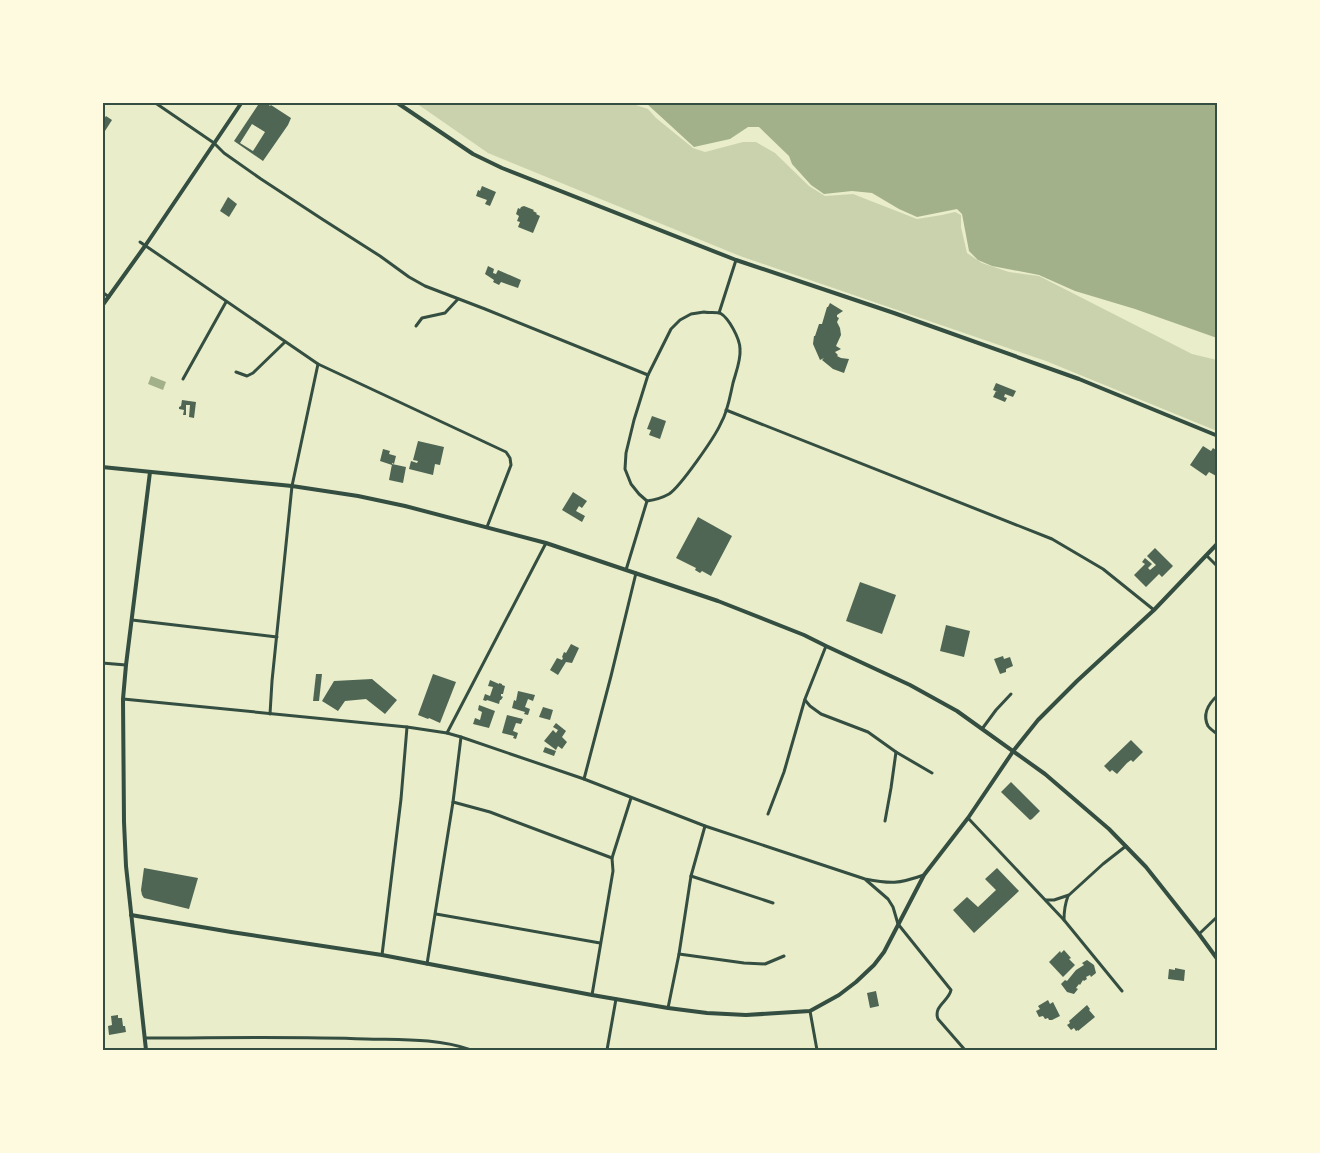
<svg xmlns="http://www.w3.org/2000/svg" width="1320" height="1153" font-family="'Roboto Serif',serif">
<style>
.green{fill:#cad2ad}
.water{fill:#a3b18a}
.building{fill:#4f6655;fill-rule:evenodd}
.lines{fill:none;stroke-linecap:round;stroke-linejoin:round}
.minor{stroke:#344e41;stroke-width:3}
.tertiary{stroke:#344e41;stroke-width:4}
.neatline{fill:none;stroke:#344e41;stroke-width:2}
</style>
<rect width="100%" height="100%" fill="#e9edc9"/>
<polygon class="green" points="416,103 630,103 648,109 656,118 693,148 705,152 743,142 756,142 775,153 809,186 825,196 853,194 917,219 942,215 955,212 961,215 961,227 967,253 982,263 1009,272 1039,276 1192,354 1217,360 1217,431 1046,361 740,256 488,153"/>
<g class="water">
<polygon points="646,103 1217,103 1217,338 1135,309 1075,291 1039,275 992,266 978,260 969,251 962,214 957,209 917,217 899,209 872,193 852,191 824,194 811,185 792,164 789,156 759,127 748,127 730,139 694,147"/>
<polygon points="151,376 166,382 163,390 148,384"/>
</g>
<g class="building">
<path d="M260,102H265L270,106L271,105L291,118L288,125L263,161L234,141ZM252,124L265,132L253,151L240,143Z"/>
<polygon points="106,116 112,120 105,131 102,129 102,122"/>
<polygon points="482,186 496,192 490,206 485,204 487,200 476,196 478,190 480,191"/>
<polygon points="228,197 237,204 229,217 220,211"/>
<polygon points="524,206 534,210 533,211 537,213 536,214 540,216 533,233 518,227 520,222 517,221 519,216 516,214 518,208 520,209 521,207"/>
<polygon points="488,266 494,269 493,273 496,274 498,270 521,280 518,288 501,282 499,285 493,282 494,280 485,274"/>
<polygon points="830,303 843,311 837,315 837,317 839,318 837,322 840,328 841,335 836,346 841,349 835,352 838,355 837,356 841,358 849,359 844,373 833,369 822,360 824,358 820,360 813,344 814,336 815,336 819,324 822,324 827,307 828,307"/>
<polygon points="996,383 1016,391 1013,397 1005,394 1004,397 1007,398 1005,402 993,397 996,391 998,392 993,390"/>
<polygon points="182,400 196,402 194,418 189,417 190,405 186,405 186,415 183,415 184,410 179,409 179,407 181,406"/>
<polygon points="652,416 666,421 660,439 649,435 651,430 647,429"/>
<polygon points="418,441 444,447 440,465 435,464 433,475 409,469 411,461 417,463 418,461 413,460"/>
<polygon points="1203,446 1211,451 1213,448 1216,450 1218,449 1218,477 1209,472 1206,476 1190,465"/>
<polygon points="383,449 390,451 389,454 396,456 394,464 392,463 392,465 380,461"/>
<polygon points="392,464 406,467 403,483 389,480"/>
<polygon points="573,492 587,501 582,508 579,506 576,511 585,516 582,522 562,510"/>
<polygon points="698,517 732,536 711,576 702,571 700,573 695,570 696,568 676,558"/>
<polygon points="1155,548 1173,566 1162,577 1159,574 1146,587 1134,575 1145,564 1142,562 1145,558 1152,564 1148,568 1150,570 1156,565 1147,556"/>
<polygon points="860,582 896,595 882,634 846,621"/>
<polygon points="946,625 970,631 964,657 940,651"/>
<polygon points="571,644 579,648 572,663 566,662 558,675 550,670 557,658 562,660 563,658 562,657 564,652 566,653"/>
<polygon points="1003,656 1004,659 1010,657 1013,666 1006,669 1006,672 1000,674 994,659"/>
<polygon points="316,674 322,674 319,701 313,701"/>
<polygon points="433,674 456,682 440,723 429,718 428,719 418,715"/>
<polygon points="372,679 397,700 385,714 366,699 345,701 338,711 322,701 334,681"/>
<polygon points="490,680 499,684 499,683 502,684 502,685 505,686 503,694 501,694 501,696 503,697 501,700 500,700 499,704 487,700 486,701 483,700 485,694 490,696 493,687 488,686"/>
<polygon points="518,691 535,695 533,701 528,699 525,707 530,709 528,715 524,714 525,712 512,708 514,700 516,701"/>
<polygon points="479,705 495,711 489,728 473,724 475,718 480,720 482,712 478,710"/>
<polygon points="543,707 553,710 550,720 539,717"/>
<polygon points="507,715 523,719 521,724 516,723 513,731 518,733 516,739 513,738 514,736 502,733"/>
<polygon points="556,723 566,731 562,737 567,742 562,749 558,746 556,750 544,741 553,730 556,733 558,730 553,727"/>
<polygon points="1131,740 1143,752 1133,762 1131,760 1127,763 1117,774 1112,770 1110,772 1104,766"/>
<polygon points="545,747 556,751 554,756 543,752"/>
<polygon points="1011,782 1040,811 1032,819 1030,820 1001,792"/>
<polygon points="144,868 198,878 189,909 144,898 142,895 141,890"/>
<polygon points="997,868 1019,891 974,933 953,910 967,897 978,907 996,890 985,879"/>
<polygon points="1064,950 1071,958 1069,959 1075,965 1063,977 1049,962 1060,951 1061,953"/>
<polygon points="1087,960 1094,965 1096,973 1091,977 1090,975 1086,977 1087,979 1084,981 1083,980 1080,985 1079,984 1076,988 1078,989 1074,994 1067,992 1061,984 1065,980 1067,981 1076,970 1084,965 1082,963"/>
<polygon points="1175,968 1185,970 1184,981 1168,979 1169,969 1175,970"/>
<polygon points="876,991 879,1006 870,1008 867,993"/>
<polygon points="1048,1000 1050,1004 1053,1002 1060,1016 1052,1020 1049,1020 1048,1018 1045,1019 1043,1016 1039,1017 1036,1011 1040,1009 1038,1006"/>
<polygon points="1087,1005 1090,1009 1089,1010 1095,1017 1078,1031 1078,1030 1076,1031 1074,1028 1071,1030 1067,1025 1070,1023 1069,1021"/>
<polygon points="118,1015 118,1018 122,1018 123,1026 125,1026 126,1032 109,1035 108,1026 112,1025 111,1016"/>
</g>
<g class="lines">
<g class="minor">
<polyline points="154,102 214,143 224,153 261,179 322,219 380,256 409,277 425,286 485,309 648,375"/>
<polyline points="140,242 318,364 506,452 510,458 511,465 487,527"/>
<polyline points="102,292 109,297"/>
<path d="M704,312C708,313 716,312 720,313C729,318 740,339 740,349C741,360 736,372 733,383C730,396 728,411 721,423C715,437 680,487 669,494C662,498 654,500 647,501L639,494L631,484L625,469L626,453L634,420L648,375L671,329L680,320L691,314Z"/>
<polyline points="719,313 736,260"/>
<polyline points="416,326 422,318 445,313 458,299"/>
<polyline points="236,372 247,376 253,373 285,342"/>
<polyline points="183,379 226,302"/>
<polyline points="726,410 1052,539 1103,569 1154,610"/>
<polyline points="1207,556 1218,567"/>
<polyline points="626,570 647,501"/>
<polyline points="132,620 277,637"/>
<polyline points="102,663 126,665"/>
<path d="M1218,695C1209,703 1202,714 1208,726C1210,729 1215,732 1218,735"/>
<path d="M123,699L407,727L447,733L461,737L584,779L705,826L865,879C891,884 898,884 924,875"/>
<polyline points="805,700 810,706 821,714 868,732 896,752 932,773"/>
<polyline points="270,714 272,681 292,486 318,364"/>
<polyline points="982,729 996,710 1011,694"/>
<polyline points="447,733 546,543"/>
<polyline points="584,779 611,676 636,573"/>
<polyline points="453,802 490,812 612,858"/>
<polyline points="768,814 784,772 805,699 826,646"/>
<polyline points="968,818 1064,920 1122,991"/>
<polyline points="885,821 891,788 896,752"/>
<polyline points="691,876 773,903"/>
<path d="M866,880L888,899L893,907L898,924L951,990C949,1001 933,1006 938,1019L965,1050"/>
<polyline points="1046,900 1054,900 1069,895 1103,864 1126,846"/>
<polyline points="436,914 600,943"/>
<path d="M1064,920C1064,911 1065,904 1068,896"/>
<polyline points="1199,934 1218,916"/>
<polyline points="679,954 744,963 765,964 784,956"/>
<polyline points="382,955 401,799 407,727"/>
<polyline points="427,964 453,802 461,737"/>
<polyline points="592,995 613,871 612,858 631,798"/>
<polyline points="668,1008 679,954 691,876 705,826"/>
<polyline points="810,1011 817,1050"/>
<path d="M145,1038C218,1038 292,1036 366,1039C401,1040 437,1038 471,1050"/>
<polyline points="607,1050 616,999"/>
</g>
<g class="tertiary">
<polyline points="396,102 473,154 502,168 736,260 894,313 1079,379 1218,436"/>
<polyline points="102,306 145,246 242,102"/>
<polyline points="102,467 292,486 358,496 405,506 546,543 718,601 804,635 826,646 910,685 957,711 1045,774 1109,829 1146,867 1199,934 1218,960"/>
<polyline points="131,915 231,932 382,955 592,995 668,1008 707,1013 746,1015 810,1011 839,995 856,982 874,965 884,952 924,875 968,818 1014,750 1038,720 1077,681 1154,610 1218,543"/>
<polyline points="146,1050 126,866 124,822 123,699 126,665 150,472"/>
</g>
</g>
<rect width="1320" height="1153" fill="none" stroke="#fefae0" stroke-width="208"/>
<rect x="104" y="104" width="1112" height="945" class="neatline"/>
</svg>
